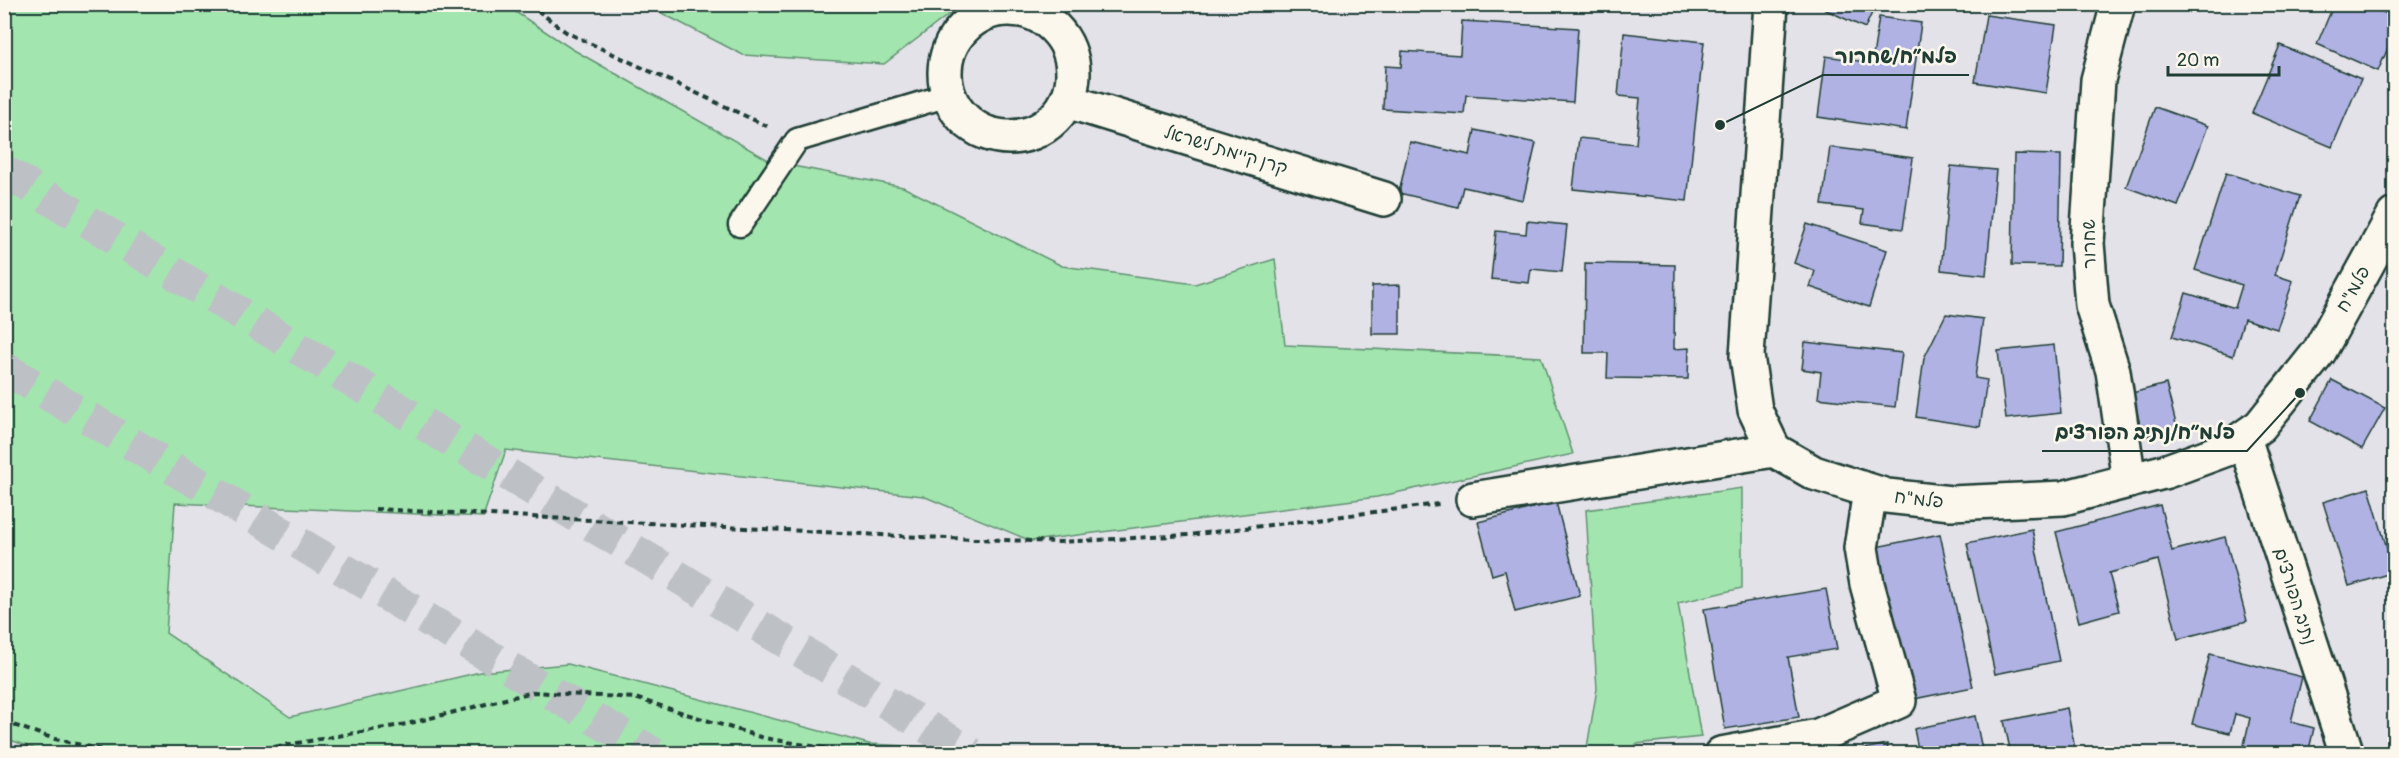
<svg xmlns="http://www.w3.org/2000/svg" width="2399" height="758" font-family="Pangolin,'Playpen Sans Hebrew',sans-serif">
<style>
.green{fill:#a3e5af;stroke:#619172;stroke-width:1.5}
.building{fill:#b0b2e3;stroke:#1f3d34;stroke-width:1.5}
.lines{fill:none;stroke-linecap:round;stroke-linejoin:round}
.trunk-tunnel{stroke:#bdc1c5;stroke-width:33;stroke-dasharray:33 16;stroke-linecap:butt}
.service-casing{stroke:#1f3d34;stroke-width:27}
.minor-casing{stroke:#1f3d34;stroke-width:38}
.tertiary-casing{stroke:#1f3d34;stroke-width:38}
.path{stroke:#1f3d34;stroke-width:4;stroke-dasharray:6 4.5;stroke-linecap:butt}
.service{stroke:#fbf7ec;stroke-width:22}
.minor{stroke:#fbf7ec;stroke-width:33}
.tertiary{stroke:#fbf7ec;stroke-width:33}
.labels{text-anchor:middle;stroke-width:5;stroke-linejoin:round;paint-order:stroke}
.street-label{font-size:18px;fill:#1f3d34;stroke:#fbf7ec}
.leader{fill:none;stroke:#1f3d34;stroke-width:2}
.callout-dot{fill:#1f3d34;stroke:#fbf7ec;stroke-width:2}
.callout-label{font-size:20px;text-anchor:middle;font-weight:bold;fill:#1f3d34;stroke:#fbf7ec;stroke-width:5;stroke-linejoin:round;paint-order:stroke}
</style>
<rect width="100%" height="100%" fill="#e4e2e9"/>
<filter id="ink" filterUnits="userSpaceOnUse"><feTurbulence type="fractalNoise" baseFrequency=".0167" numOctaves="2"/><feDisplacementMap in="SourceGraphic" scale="12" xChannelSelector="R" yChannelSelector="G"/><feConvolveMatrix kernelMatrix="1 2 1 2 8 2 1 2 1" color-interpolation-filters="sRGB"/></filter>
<g filter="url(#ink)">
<g class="green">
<polygon points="4,5 505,5 572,49 772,162 903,187 1062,266 1195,284 1275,259 1285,345 1541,357 1573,454 1377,497 1031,541 923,496 506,450 483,517 175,503 166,633 290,717 480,672 568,664 869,744 1037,753 46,753 5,738"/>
<polygon points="646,5 961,5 884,64 743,55"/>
<polygon points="1742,488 1742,588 1678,603 1701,737 1636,744 1635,753 1586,753 1597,689 1586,510"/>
</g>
<g class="building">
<polygon points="1826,4 1876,4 1865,28 1824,9"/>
<polygon points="2334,4 2365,4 2394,17 2394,34 2378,71 2317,44"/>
<polygon points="1986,15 2056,25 2046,93 1975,82"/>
<polygon points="1879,17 1921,23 1906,130 1818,117 1826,56 1872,63"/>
<polygon points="1462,21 1578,28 1573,102 1466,95 1464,114 1383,109 1385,66 1401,67 1402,51 1460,55"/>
<polygon points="1624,33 1704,42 1687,201 1573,189 1579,138 1636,144 1640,98 1618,96"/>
<polygon points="2280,45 2361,79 2332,147 2252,113"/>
<polygon points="2155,107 2208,126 2178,206 2126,187"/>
<polygon points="1475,130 1536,143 1523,200 1463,187 1458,207 1399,193 1410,142 1470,155"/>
<polygon points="1830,147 1913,158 1903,229 1862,223 1864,210 1822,205"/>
<polygon points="2014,154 2061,155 2059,266 2012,265"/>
<polygon points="1951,166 1996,170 1986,275 1941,270"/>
<polygon points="2226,173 2300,196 2275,275 2293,281 2277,329 2244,319 2233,356 2172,337 2186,293 2235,308 2242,285 2195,270"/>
<polygon points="1527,221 1567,225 1562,272 1531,269 1529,283 1491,279 1496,231 1526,234"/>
<polygon points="1807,224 1887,250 1869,307 1810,287 1815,271 1794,263"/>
<polygon points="1585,263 1675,265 1674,349 1689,348 1688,379 1607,378 1608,353 1584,353"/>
<polygon points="1400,285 1400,334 1372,334 1372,286"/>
<polygon points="1946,314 1983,319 1975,378 1987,380 1980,427 1916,417 1924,358"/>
<polygon points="1805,342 1902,353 1895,407 1818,398 1821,372 1802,369"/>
<polygon points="2054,345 2061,413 2006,419 1998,351"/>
<polygon points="2332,380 2385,408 2362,449 2310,421"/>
<polygon points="2166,384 2177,428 2143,437 2132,393"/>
<polygon points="2369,488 2394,572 2349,586 2323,502"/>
<polygon points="1556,502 1580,596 1515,612 1505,571 1492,575 1478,522"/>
<polygon points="2160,505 2172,551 2225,537 2247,621 2178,639 2158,560 2109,573 2119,611 2079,622 2056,532"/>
<polygon points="2032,529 2059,661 1995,674 1967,543"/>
<polygon points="1940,534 1973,687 1909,700 1876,547"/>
<polygon points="1826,589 1837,649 1788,657 1799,717 1725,729 1704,609"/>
<polygon points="2210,654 2302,677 2291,722 2314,728 2308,754 2242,754 2250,718 2235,714 2230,733 2192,724"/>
<polygon points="2067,708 2076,754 2011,754 2004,721"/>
<polygon points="1975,716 1983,754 1919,754 1914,729"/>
<polygon points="1887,744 1889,754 1840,754"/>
</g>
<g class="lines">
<g class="trunk-tunnel">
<polyline points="4,171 972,754"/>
<polyline points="4,368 654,754"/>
</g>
<defs>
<polyline id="service" points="740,225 797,140 949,95"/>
<g id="minor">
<polyline points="2118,4 2098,80 2087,243 2092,305 2113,371 2129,481"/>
<circle cx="1009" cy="73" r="64"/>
<polyline points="1067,101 1384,199"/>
<polyline points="2244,438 2347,754"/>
<polyline points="1473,499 1774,450"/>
<polyline points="1721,754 1818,736 1899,701 1867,584 1861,548 1870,491"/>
</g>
<polyline id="tertiary" points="1771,4 1747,356 1755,410 1774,450 1814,473 1887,496 1951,503 2063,498 2167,471 2227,449 2260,426 2319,352 2394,215"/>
</defs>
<use href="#service" class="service-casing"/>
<use href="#minor" class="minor-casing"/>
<use href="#tertiary" class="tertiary-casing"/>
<g class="path">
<polyline points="529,4 566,32 769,127"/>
<polyline points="375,509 920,537 1060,542 1189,535 1439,504"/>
<polyline points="4,722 55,739 120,754"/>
<polyline points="234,754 407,724 533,692 635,698 764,738 860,754"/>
</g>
<use href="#service" class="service"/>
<use href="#minor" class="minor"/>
<use href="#tertiary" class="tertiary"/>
</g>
</g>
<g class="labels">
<g class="street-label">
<text transform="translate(1226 150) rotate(17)" y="6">קרן קיימת לישראל</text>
<text transform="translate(2089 244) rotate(-91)" y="6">שחרור</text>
<text transform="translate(2353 289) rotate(-61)" y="6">פלמ"ח</text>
<text transform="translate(1919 499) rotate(6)" y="6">פלמ"ח</text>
<text transform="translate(2295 596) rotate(72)" y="6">נתיב הפורצים</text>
</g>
</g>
<path class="leader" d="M1720 125L1823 75H1969M2300 393L2247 451H2042"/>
<g class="callout-dot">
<circle cx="1720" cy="125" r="6"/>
<circle cx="2300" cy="393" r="6"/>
</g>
<g class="callout-label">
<text x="1896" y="63">פלמ״ח/שחרור</text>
<text x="2145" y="439">פלמ״ח/נתיב הפורצים</text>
</g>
<rect width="2399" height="758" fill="none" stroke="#fbf7ec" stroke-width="24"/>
<rect x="12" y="12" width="2375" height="734" fill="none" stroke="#1f3d34" stroke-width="2" filter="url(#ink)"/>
<path d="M2168 66v9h111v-9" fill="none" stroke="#1f3d34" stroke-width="3"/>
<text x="2177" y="66" font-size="18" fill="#1f3d34" stroke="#fbf7ec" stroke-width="4.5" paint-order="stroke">20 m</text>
</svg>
